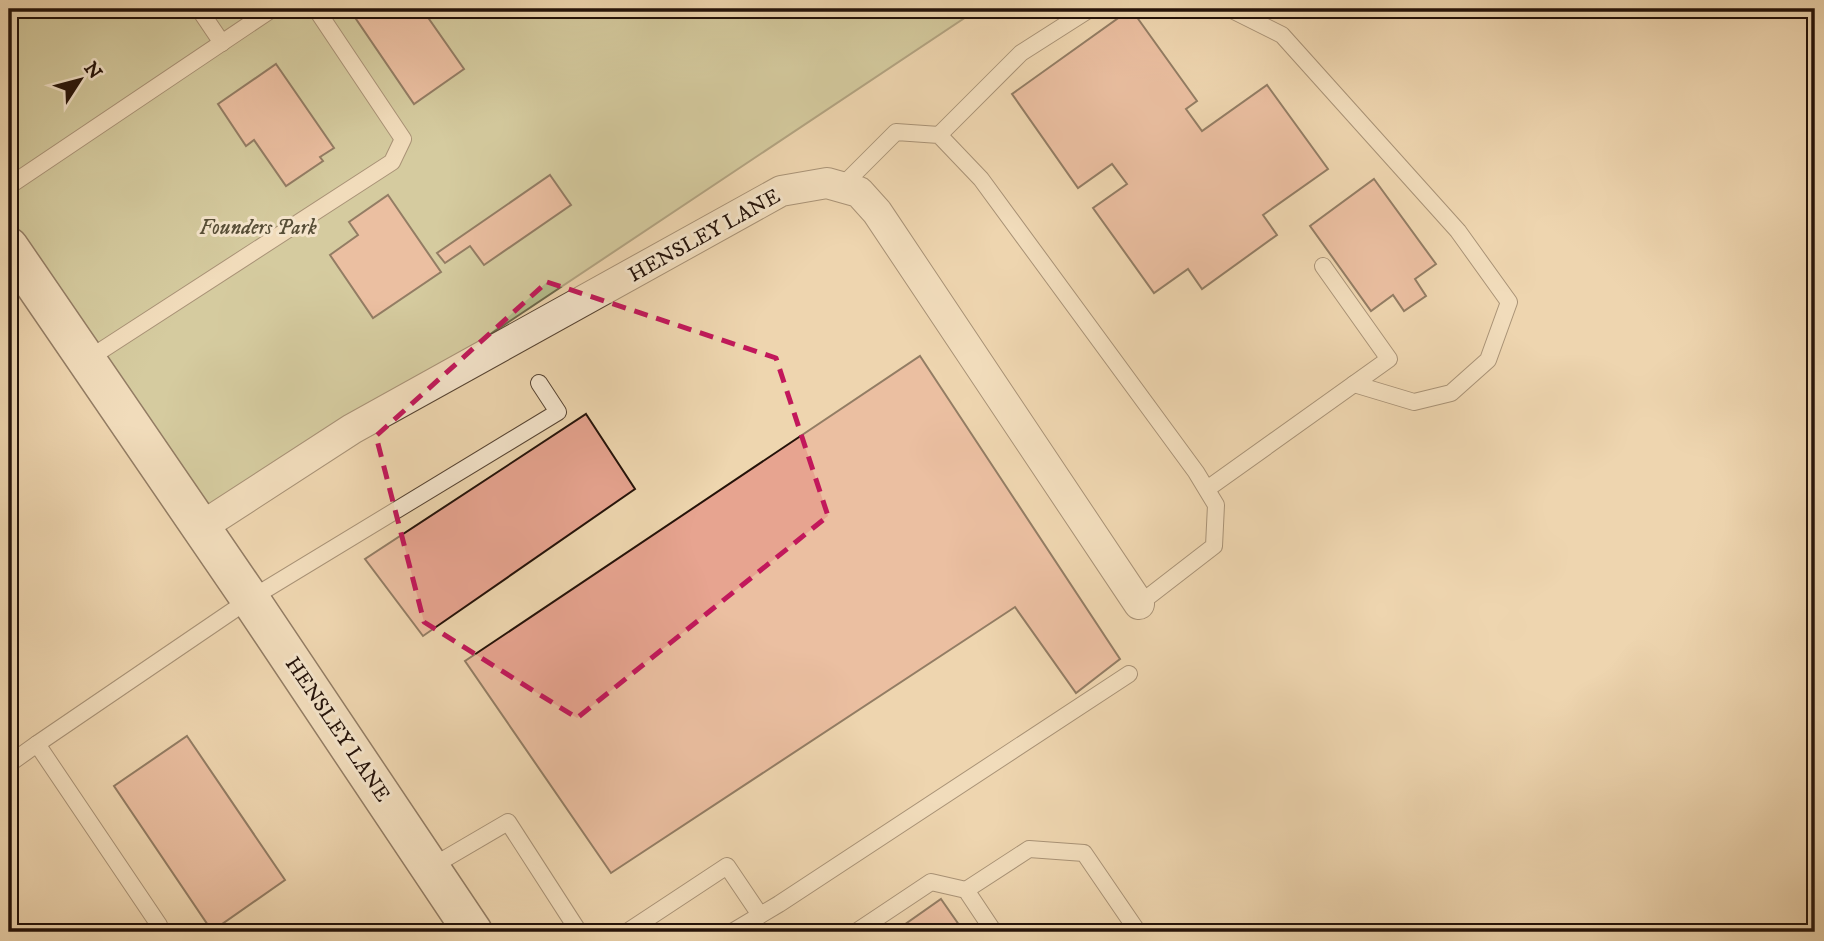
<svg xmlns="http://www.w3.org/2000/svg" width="1824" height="941" font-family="'IM FELL DW Pica',serif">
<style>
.green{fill:#b5be8d;stroke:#6c684b;stroke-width:2}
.building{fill:#e7a490;stroke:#241209;stroke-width:2}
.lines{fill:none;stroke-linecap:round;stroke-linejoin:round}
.lane-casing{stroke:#564332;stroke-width:18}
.street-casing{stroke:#564332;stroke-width:32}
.secondary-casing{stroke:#241209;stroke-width:41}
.lane{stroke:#f4e4cb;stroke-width:16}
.street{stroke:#f4e4cb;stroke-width:30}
.secondary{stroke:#f4e4cb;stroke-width:38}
.marked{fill:none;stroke:#c2185b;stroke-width:5;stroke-dasharray:14 9;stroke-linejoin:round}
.labels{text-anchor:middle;stroke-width:6;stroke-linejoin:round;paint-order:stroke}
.park-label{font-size:21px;font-style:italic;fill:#574e37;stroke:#f4e4cb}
.street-label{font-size:21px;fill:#241209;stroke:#f4e4cb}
</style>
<rect width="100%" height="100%" fill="#eed6af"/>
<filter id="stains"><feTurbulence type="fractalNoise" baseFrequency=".00286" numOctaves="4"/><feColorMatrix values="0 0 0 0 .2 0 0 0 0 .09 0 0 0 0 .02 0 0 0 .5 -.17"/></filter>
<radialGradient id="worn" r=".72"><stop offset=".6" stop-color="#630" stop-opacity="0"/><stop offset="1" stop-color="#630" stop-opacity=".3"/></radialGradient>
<polygon class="green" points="9,9 978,9 201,527 9,247"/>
<g class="building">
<polygon points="365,9 422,9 464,69 414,104 354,16"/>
<polygon points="1131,9 1197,101 1186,109 1202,131 1267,85 1328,169 1263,215 1277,235 1202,289 1188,269 1154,293 1093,208 1127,184 1112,164 1078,188 1012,94"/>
<polygon points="276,64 334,148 320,157 323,161 286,186 254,140 246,146 218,104"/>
<polygon points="550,175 571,205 484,265 470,246 445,263 437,253"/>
<polygon points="1374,179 1436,264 1415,279 1426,296 1404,311 1393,295 1371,311 1310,226"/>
<polygon points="388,195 441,272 373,318 330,255 358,235 349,222"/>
<polygon points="920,356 1120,659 1076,693 1015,607 611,873 465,661"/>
<polygon points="586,414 635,489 423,636 365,559"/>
<polygon points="187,736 285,880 212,931 114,786"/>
<polygon points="941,899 964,932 894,932"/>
</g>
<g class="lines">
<defs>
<g id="lane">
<polyline points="199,9 222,43"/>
<polyline points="1230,9 1282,35 1458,231 1509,302 1488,360 1451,393 1414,402 1354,384"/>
<polyline points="939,135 1021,53 1090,9"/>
<polyline points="9,186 272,9"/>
<polyline points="841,187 896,132 939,135 981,179 1196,472 1216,505 1214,546 1139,604"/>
<polyline points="85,361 392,162 403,139 316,9"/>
<polyline points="1207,489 1389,359 1323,266"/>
<polyline points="9,764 37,744"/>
<polyline points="431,867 508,822 579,932"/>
<polyline points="966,890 1029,849 1084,853 1138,932"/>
<polyline points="159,925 37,744 250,599 558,412 539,383"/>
<polyline points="627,932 727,866 760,915"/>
<polyline points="732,932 779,904 1129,674"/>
<polyline points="856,932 931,882 966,890 994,932"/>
</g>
<polyline id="street" points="201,527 352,429 781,191 827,183 859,192 877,212 1139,604"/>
<polyline id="secondary" points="9,247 250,599 473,932"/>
</defs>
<use href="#lane" class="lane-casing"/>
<use href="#street" class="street-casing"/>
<use href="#secondary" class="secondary-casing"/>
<use href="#lane" class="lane"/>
<use href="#street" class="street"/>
<use href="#secondary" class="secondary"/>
</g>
<path d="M0 0H1824V941H0ZM547,282L776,358L828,516L577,718L424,622L376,436Z" fill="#eed6af" fill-opacity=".55" fill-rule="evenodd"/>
<path class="marked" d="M547,282L776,358L828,516L577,718L424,622L376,436Z"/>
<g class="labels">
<g class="park-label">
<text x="258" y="234">Founders Park</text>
</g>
<g class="street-label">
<text transform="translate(704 235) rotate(-29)" y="7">HENSLEY LANE</text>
<text transform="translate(338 729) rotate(56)" y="7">HENSLEY LANE</text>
</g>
</g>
<rect width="1824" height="941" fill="none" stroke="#eed6af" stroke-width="35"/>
<rect x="10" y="10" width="1803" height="920" fill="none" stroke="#241209" stroke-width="3.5"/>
<rect x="18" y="18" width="1789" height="906" fill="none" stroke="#241209" stroke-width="2"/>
<g transform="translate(80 80) rotate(54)" stroke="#f4e4cb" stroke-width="5" paint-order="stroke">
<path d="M0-5L12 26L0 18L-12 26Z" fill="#241209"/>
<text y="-10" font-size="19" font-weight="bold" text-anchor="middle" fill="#241209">N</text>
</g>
<rect width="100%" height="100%" filter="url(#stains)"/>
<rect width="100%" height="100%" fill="url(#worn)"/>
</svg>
